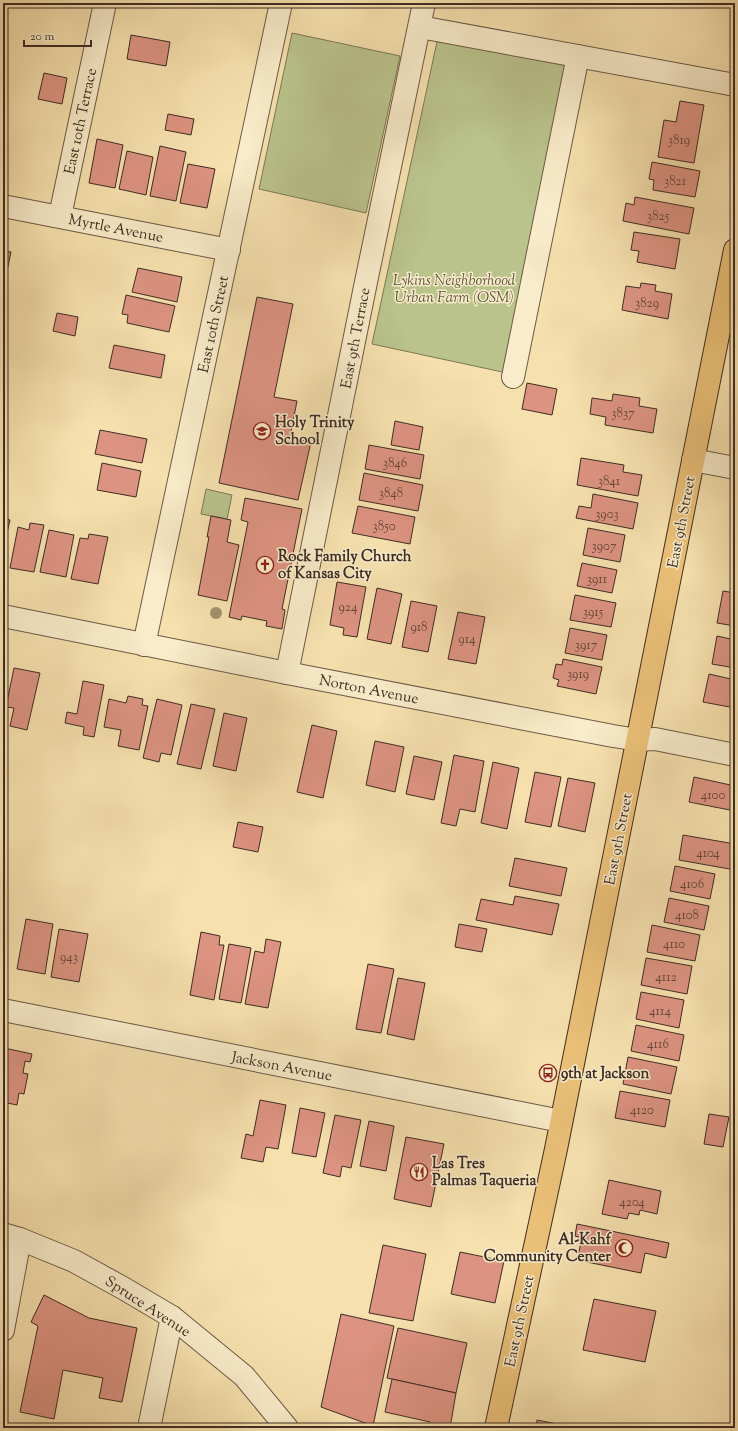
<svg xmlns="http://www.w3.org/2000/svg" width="738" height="1431" font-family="'Sorts Mill Goudy',serif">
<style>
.green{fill:#bac38c;stroke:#7c7858}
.building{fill:#dc9381;stroke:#3e2d24}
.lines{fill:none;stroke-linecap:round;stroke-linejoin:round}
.minor-casing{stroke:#6c5a46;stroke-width:24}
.major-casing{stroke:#3e2d24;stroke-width:24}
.minor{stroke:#f9ecca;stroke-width:22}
.major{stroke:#ebc077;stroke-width:22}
.tree{fill:#a29270}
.labels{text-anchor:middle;stroke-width:3;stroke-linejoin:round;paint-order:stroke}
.number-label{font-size:13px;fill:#66463b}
.street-label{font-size:15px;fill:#3e2d24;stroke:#f9ecca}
.park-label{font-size:15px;font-style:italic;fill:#5d523e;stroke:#f9ecca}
.poi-label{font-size:15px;font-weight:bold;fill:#3e2d24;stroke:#f9ecca;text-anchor:start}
</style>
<rect width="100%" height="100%" fill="#f6e1ae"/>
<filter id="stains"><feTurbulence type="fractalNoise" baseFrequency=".005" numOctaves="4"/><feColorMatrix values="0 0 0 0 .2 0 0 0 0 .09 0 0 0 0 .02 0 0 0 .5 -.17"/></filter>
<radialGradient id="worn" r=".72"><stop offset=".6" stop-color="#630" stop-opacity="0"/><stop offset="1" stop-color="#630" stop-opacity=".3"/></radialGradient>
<g class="green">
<polygon points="292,33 400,56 366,213 259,189"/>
<polygon points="438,37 569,61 507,373 372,344"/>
<polygon points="206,489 232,495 227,519 201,514"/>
</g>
<g class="building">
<polygon points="131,35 170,42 166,66 127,59"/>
<polygon points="44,73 67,78 62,104 38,99"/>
<polygon points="680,101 704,105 694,163 658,157 664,120 676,122"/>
<polygon points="168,114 194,119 191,135 165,130"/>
<polygon points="97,139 123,145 115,188 89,183"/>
<polygon points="160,146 186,152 176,201 150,196"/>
<polygon points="127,151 153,157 146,195 119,189"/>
<polygon points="652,162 700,171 695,197 653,190 654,180 649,179"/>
<polygon points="188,164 215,169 207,208 180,203"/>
<polygon points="635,197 694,208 689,234 623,221 626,203 634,205"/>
<polygon points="634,232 680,239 675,269 637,262 639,251 631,250"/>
<polygon points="3,251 11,252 3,290"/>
<polygon points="138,268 182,277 177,302 132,292"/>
<polygon points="641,283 656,285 655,291 672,294 668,319 622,310 626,286 640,288"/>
<polygon points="126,295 175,306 169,332 127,323 128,315 122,314"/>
<polygon points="257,297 293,304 274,397 297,401 290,437 311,442 298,500 219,483"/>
<polygon points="57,313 78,317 75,336 53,331"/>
<polygon points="114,345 165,355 161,378 109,368"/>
<polygon points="527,383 557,389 552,415 522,409"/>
<polygon points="613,394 640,398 639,406 657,409 653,433 605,425 606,417 590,414 592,398 612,401"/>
<polygon points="395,421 423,427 419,450 391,445"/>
<polygon points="100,430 147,439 142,463 95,454"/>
<polygon points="369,445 424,455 420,479 365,469"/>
<polygon points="581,458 624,465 623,472 642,475 638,496 577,485"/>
<polygon points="102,463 141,471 136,497 97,490"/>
<polygon points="364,473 423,485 418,511 359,500"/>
<polygon points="593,494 638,503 633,529 576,518 579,506 591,508"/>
<polygon points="245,498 302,509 282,609 285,610 282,629 266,626 267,621 242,616 241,620 229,617 248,522 241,520"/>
<polygon points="358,506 415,517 410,544 352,533"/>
<polygon points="211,516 231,520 227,542 239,545 227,601 198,595 209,537 207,537"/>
<polygon points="3,518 10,520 3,551"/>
<polygon points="30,523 44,525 34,572 10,568 18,527 29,530"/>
<polygon points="588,528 625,535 620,562 583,555"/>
<polygon points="49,530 74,535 66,577 40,572"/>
<polygon points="89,534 108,537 98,584 71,579 80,538 88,539"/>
<polygon points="582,563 617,570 612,593 577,586"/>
<polygon points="337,582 366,587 357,637 343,635 344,628 330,625"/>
<polygon points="377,588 402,594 391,644 367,639"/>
<polygon points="723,591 735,593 735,626 717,623"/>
<polygon points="575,595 616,603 611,627 570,620"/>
<polygon points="411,601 437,606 428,652 402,647"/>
<polygon points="458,612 485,617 476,664 448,659"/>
<polygon points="570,628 607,635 602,660 565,653"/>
<polygon points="717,636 735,640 735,668 712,664"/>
<polygon points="563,659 602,667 596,694 557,686 559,680 553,678 556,664 562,665"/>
<polygon points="14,668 40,673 27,730 10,726 14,708 6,707"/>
<polygon points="709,674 735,680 735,708 703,702"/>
<polygon points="83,681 104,685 94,737 83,735 84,727 65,723 67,712 77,714"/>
<polygon points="128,696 143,699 142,705 148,706 139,750 118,746 121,730 104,727 109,699 126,703"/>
<polygon points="157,699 182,705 171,755 161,753 159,762 143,758"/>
<polygon points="191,704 215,709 201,769 177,764"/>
<polygon points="224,713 247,718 236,771 213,766"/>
<polygon points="312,725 337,731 323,798 297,792"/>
<polygon points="375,741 404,747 395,792 366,785"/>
<polygon points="454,755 484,761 475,812 460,809 456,826 441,823"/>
<polygon points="414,756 442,762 434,800 406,794"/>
<polygon points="493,762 519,768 507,829 481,823"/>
<polygon points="535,772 561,777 551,827 525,822"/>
<polygon points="694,777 735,786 735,811 689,802"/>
<polygon points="568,778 595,783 585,832 558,826"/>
<polygon points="238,822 263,827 258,852 233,847"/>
<polygon points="683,835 735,844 735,870 679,860"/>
<polygon points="515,858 567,868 561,896 509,886"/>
<polygon points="675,866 715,874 710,899 670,891"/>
<polygon points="515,896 559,904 552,935 476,920 481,899 513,905"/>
<polygon points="669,898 709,906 704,930 664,922"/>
<polygon points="26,919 53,924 45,974 17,969"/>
<polygon points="459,924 487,929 482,952 455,947"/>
<polygon points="652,925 700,935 695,961 647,952"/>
<polygon points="59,929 88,934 79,982 51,977"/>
<polygon points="201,932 220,936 219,945 224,945 214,1000 190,995"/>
<polygon points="266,939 281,942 268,1008 245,1004 255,951 264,953"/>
<polygon points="229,944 251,948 241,1003 219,999"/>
<polygon points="646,958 692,966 687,994 641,985"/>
<polygon points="368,964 394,969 381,1033 356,1029"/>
<polygon points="398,978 425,983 414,1040 387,1034"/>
<polygon points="641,992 684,1000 679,1028 636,1019"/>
<polygon points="636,1025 684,1035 679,1061 631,1051"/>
<polygon points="4,1048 32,1054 30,1062 25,1061 23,1073 28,1074 24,1094 19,1093 17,1105 7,1103 5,1114 3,1114 3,1055"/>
<polygon points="628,1057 677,1067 671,1094 623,1084"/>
<polygon points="620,1091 670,1100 665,1127 615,1118"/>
<polygon points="260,1100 286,1105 278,1149 266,1147 263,1162 241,1158 246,1134 253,1136"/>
<polygon points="300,1108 325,1113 316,1157 292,1153"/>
<polygon points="709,1114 729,1117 723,1147 704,1144"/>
<polygon points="335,1115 361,1120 351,1168 342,1166 340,1177 323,1173"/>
<polygon points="369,1121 394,1126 386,1171 360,1166"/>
<polygon points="406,1137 444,1144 431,1207 394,1199"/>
<polygon points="609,1180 661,1191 657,1214 640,1210 639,1215 629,1213 627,1219 602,1214"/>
<polygon points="577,1224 669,1243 666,1258 645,1253 641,1273 577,1260 582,1238 575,1236"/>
<polygon points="383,1245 426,1254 413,1321 369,1313"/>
<polygon points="460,1252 504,1261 495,1303 451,1294"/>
<polygon points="44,1295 89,1318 137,1328 122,1402 99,1398 103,1378 63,1370 54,1419 20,1412 38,1326 31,1322"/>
<polygon points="594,1299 656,1311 645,1362 583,1350"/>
<polygon points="341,1314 394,1326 373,1426 321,1407"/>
<polygon points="398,1328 467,1343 456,1393 387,1378"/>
<polygon points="392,1379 456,1393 450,1428 429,1427 430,1422 385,1412"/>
<polygon points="537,1420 578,1428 536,1428"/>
</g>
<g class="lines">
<defs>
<g id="minor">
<polyline points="420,27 735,85"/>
<polyline points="3,206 229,250"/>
<polyline points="60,216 105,3"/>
<polyline points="513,377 578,56"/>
<polyline points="693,460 735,468"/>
<polyline points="3,616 287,673 613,736 638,740 655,739 735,755"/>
<polyline points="144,645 281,3"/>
<polyline points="287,673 366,282 424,3"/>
<polyline points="3,1010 561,1121"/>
<polyline points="3,1234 20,1239 74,1261 123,1288 172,1317 244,1376 287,1428"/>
<polyline points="3,1330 20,1239"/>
<polyline points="149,1428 172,1317"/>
</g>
<polyline id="major" points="496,1428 556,1149 735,250"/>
</defs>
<use href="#minor" class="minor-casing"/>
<use href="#major" class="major-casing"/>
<use href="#minor" class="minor"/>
<use href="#major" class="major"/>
</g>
<circle class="tree" cx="216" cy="613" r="6"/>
<defs>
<symbol id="school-ring" viewBox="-11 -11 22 22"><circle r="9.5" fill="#f9ecca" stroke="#8f2418" stroke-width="1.5"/><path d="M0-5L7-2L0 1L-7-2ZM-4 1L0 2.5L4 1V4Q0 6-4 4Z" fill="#8f2418"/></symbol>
<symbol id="church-ring" viewBox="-11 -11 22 22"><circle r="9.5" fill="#f9ecca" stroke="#8f2418" stroke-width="1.5"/><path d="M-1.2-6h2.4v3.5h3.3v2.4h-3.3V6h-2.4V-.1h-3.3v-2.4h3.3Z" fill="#8f2418"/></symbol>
<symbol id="bus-ring" viewBox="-11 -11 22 22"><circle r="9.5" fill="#f9ecca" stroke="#8f2418" stroke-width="1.5"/><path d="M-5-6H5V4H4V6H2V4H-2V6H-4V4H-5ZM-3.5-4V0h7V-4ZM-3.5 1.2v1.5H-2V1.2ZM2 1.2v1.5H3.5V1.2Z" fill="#8f2418"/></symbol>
<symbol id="restaurant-ring" viewBox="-11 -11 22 22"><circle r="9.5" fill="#f9ecca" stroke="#8f2418" stroke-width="1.5"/><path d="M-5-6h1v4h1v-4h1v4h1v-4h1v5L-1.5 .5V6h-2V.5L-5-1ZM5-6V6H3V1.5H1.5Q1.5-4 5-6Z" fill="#8f2418"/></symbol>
<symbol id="mosque-ring" viewBox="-11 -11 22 22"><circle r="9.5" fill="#f9ecca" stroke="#8f2418" stroke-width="1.5"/><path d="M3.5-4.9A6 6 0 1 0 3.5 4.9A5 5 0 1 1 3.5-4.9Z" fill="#8f2418"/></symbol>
</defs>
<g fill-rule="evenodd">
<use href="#school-ring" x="252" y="421" width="20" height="20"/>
<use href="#church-ring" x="255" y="555" width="20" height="20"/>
<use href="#bus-ring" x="538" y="1063" width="20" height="20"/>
<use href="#restaurant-ring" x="409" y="1162" width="20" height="20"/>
<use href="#mosque-ring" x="614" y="1238" width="20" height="20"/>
</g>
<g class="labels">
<g class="number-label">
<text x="679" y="144">3819</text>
<text x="675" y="185">3821</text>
<text x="658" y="220">3825</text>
<text x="647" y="307">3829</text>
<text x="623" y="417">3837</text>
<text x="395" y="467">3846</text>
<text x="609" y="485">3841</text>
<text x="391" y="497">3848</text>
<text x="607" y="518">3903</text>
<text x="384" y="530">3850</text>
<text x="604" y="550">3907</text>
<text x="597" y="583">3911</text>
<text x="348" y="611">924</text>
<text x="593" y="616">3915</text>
<text x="419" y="631">918</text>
<text x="467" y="643">914</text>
<text x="586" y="649">3917</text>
<text x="578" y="678">3919</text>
<text x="713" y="799">4100</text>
<text x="708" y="857">4104</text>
<text x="692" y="888">4106</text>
<text x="687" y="919">4108</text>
<text x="674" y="948">4110</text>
<text x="69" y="961">943</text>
<text x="666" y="981">4112</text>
<text x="660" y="1015">4114</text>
<text x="658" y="1048">4116</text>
<text x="642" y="1114">4120</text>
<text x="632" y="1206">4204</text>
</g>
<g class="street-label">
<text transform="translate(80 121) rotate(-78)" y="5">East 10th Terrace</text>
<text transform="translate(116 228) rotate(11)" y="5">Myrtle Avenue</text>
<text transform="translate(213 324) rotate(-78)" y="5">East 10th Street</text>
<text transform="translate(355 338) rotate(-79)" y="5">East 9th Terrace</text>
<text transform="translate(681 522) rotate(-79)" y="5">East 9th Street</text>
<text transform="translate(369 689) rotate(11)" y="5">Norton Avenue</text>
<text transform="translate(618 839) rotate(-79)" y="5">East 9th Street</text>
<text transform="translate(282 1066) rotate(11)" y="5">Jackson Avenue</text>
<text transform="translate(148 1306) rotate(33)" y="5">Spruce Avenue</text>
<text transform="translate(519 1321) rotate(-78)" y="5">East 9th Street</text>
</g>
<g class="park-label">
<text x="454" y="285">Lykins Neighborhood<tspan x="454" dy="17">Urban Farm (OSM)</tspan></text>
</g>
<g class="poi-label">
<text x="275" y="427">Holy Trinity<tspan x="275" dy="17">School</tspan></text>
<text x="278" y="561">Rock Family Church<tspan x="278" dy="17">of Kansas City</tspan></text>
<text x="561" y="1078">9th at Jackson</text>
<text x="432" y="1168">Las Tres<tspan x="432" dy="17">Palmas Taqueria</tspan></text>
<text x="611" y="1244" text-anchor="end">Al-Kahf<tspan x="611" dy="17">Community Center</tspan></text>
</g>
</g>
<rect width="738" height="1431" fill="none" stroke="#f6e1ae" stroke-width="16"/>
<rect x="4" y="4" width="730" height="1423" fill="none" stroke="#3e2d24" stroke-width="2"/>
<rect x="8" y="8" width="722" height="1415" fill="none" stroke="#3e2d24"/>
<path d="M24 40v6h67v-6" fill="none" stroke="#3e2d24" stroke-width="2"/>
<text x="30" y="40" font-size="12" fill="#3e2d24" stroke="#f9ecca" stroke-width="3" paint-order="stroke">20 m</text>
<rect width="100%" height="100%" filter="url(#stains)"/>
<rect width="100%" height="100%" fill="url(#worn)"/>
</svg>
